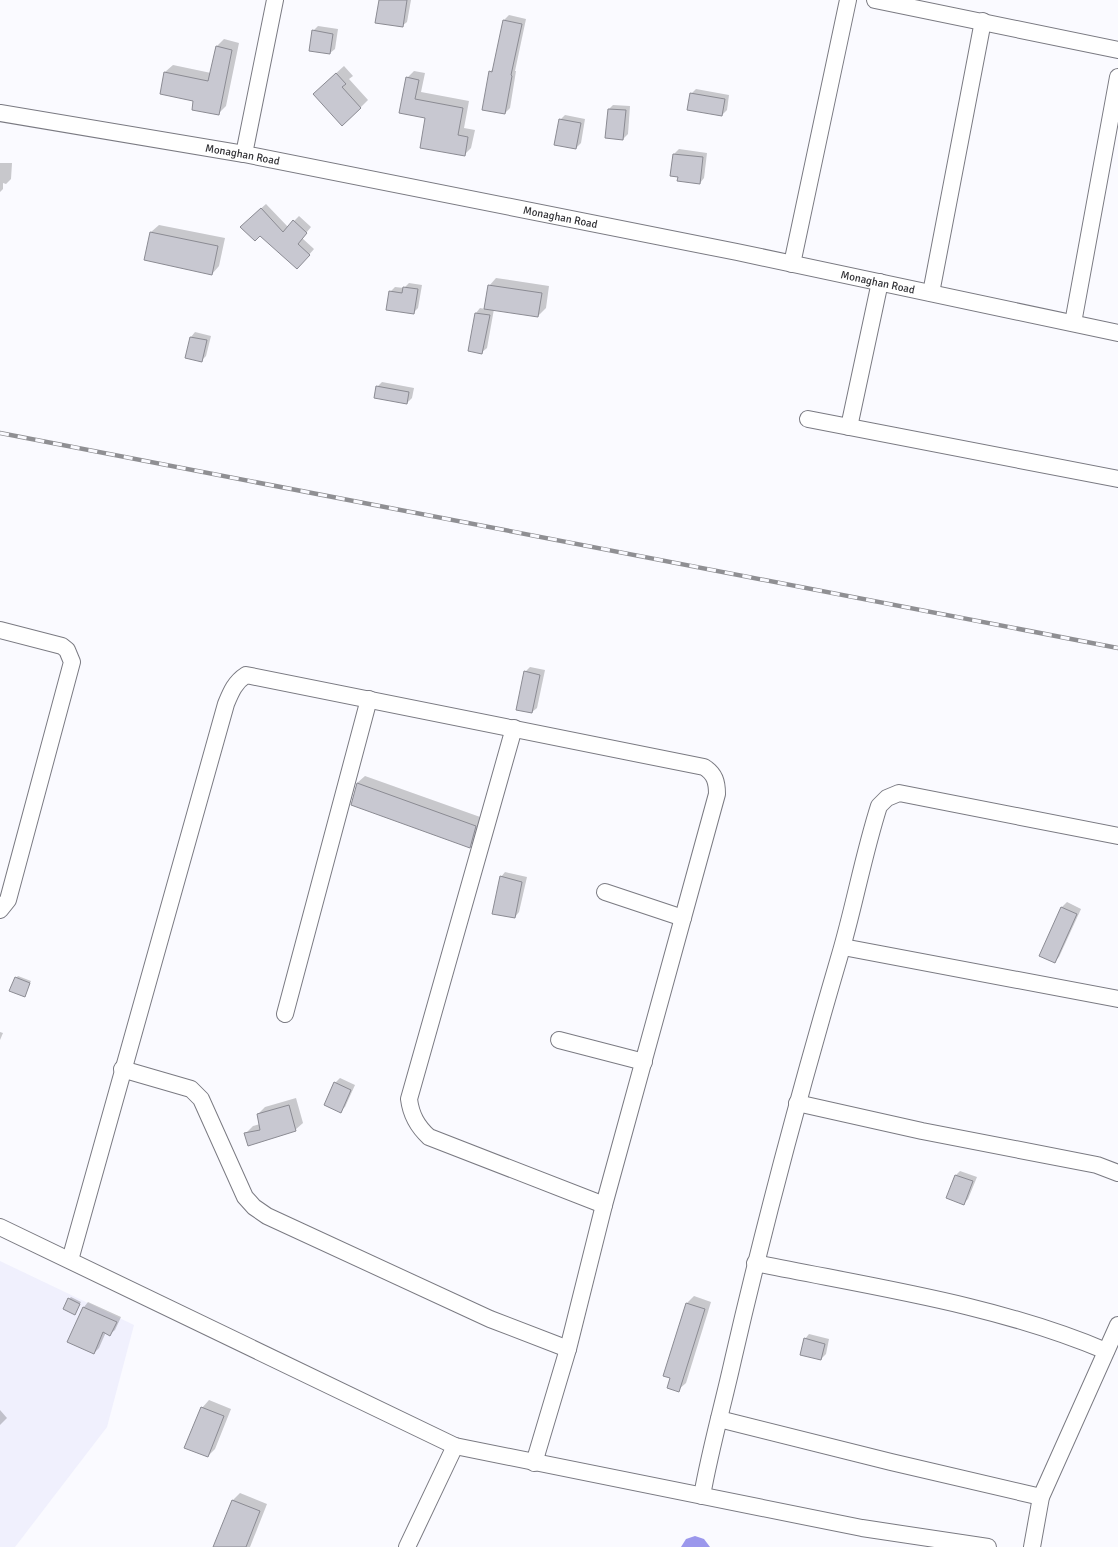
<svg xmlns="http://www.w3.org/2000/svg" width="1118" height="1547" font-family="Signika,sans-serif">
<style>
.built{fill:#f0f0fd}
.water{fill:#9b97ec}
.shadow{fill:#0003}
.building{fill:#c8c8d1;stroke:#8b8b93}
.lines{fill:none;stroke-linecap:round;stroke-linejoin:round}
.street-casing{stroke:#7a7a82;stroke-width:18}
.street{stroke:#fff;stroke-width:16}
.rail-casing{stroke:#8f8f93;stroke-width:4.5}
.rail{stroke:#fafaff;stroke-width:3;stroke-dasharray:9;stroke-linecap:butt}
.labels{text-anchor:middle;stroke-width:4;stroke-linejoin:round;paint-order:stroke}
.street-label{font-size:11px;fill:#303034;stroke:#fafaff}
</style>
<rect width="100%" height="100%" fill="#fafaff"/>
<polygon class="built" points="0,1261 134,1325 107,1427 15,1547 0,1547"/>
<polygon class="water" points="695,1536 704,1539 710,1547 681,1547 686,1539"/>
<g class="shadow">
<polygon points="380,0 411,0 407,22 402,26"/>
<polygon points="509,15 526,19 515,71 516,71 510,108 505,113 490,72 494,68 504,20"/>
<polygon points="318,26 338,29 335,49 330,53 313,31"/>
<polygon points="224,39 239,43 226,106 218,114 195,100 165,72 173,65 211,73 216,47"/>
<polygon points="344,66 353,76 349,79 368,100 360,108 322,86"/>
<polygon points="414,71 425,73 421,92 469,101 464,128 475,130 471,148 464,155 426,117 400,113 407,78"/>
<polygon points="696,89 729,95 727,110 722,115 691,94"/>
<polygon points="613,105 630,106 628,134 623,139 609,109"/>
<polygon points="565,115 585,119 581,143 576,148 560,120"/>
<polygon points="679,149 707,153 704,178 700,183 671,175 674,154"/>
<polygon points="0,163 12,163 11,179 6,184 3,183 3,189 0,192"/>
<polygon points="266,204 288,227 299,216 311,227 302,238 314,249 302,263 246,222"/>
<polygon points="159,225 225,238 219,266 212,274 145,260 151,232"/>
<polygon points="496,278 549,286 546,308 538,316 494,309 487,348 482,352 476,313 480,308 485,309 489,286"/>
<polygon points="409,283 422,285 418,308 413,313 390,292 395,287 404,288"/>
<polygon points="195,332 211,336 206,356 201,361 186,357 191,337"/>
<polygon points="382,382 414,388 412,398 407,403 377,387"/>
<polygon points="530,667 545,670 537,708 532,712 525,672"/>
<polygon points="365,776 483,818 477,839 469,847 357,783"/>
<polygon points="505,872 527,877 519,912 515,917 501,877"/>
<polygon points="1067,902 1081,909 1059,957 1054,962 1040,955 1062,907"/>
<polygon points="18,976 31,981 24,996 16,978"/>
<polygon points="0,1032 3,1033 0,1040"/>
<polygon points="340,1078 355,1085 345,1107 340,1111 335,1083"/>
<polygon points="296,1098 303,1123 295,1130 246,1133 253,1126 260,1124 258,1114 265,1107"/>
<polygon points="960,1171 977,1177 968,1199 963,1204 956,1175"/>
<polygon points="694,1296 711,1302 686,1383 678,1390 687,1303"/>
<polygon points="71,1297 81,1302 75,1314 69,1299"/>
<polygon points="88,1302 121,1317 115,1330 110,1334 106,1332 99,1348 94,1353 69,1342 84,1307"/>
<polygon points="809,1334 829,1339 826,1354 821,1359 805,1339"/>
<polygon points="209,1400 231,1409 215,1449 208,1456 202,1408"/>
<polygon points="0,1410 7,1418 0,1425"/>
<polygon points="240,1493 267,1504 250,1547 214,1547 233,1500"/>
</g>
<g class="building">
<polygon points="379,0 407,0 403,27 375,23"/>
<polygon points="503,20 522,24 511,75 512,76 505,114 482,110 489,71 492,72"/>
<polygon points="312,30 333,34 330,54 309,51"/>
<polygon points="216,46 232,50 219,115 192,110 193,101 160,94 164,72 208,81"/>
<polygon points="336,73 346,84 342,87 361,108 342,126 313,94"/>
<polygon points="406,77 419,80 415,99 463,108 458,135 468,137 465,156 420,148 425,118 399,113"/>
<polygon points="690,93 725,99 722,116 687,110"/>
<polygon points="608,109 626,110 623,140 605,138"/>
<polygon points="559,119 581,123 576,149 554,145"/>
<polygon points="673,154 703,157 700,184 677,181 678,177 670,176"/>
<polygon points="261,208 283,232 293,220 307,233 298,244 310,255 297,269 260,236 255,241 240,227"/>
<polygon points="150,232 218,246 212,275 144,260"/>
<polygon points="488,285 542,293 538,317 484,309"/>
<polygon points="403,287 418,289 414,314 386,310 389,291 402,293"/>
<polygon points="475,313 490,315 482,354 468,351"/>
<polygon points="190,337 207,340 202,362 185,358"/>
<polygon points="376,386 409,392 407,404 374,398"/>
<polygon points="524,671 540,675 532,713 516,710"/>
<polygon points="357,783 476,826 470,848 351,805"/>
<polygon points="500,876 522,882 515,918 492,914"/>
<polygon points="1061,907 1077,914 1055,963 1039,956"/>
<polygon points="15,977 30,983 25,997 9,991"/>
<polygon points="334,1082 351,1090 341,1113 324,1105"/>
<polygon points="289,1105 296,1131 248,1146 244,1133 260,1130 257,1114"/>
<polygon points="955,1175 973,1181 964,1205 946,1198"/>
<polygon points="68,1298 80,1304 75,1315 63,1309"/>
<polygon points="686,1303 705,1309 679,1392 667,1388 670,1378 663,1376"/>
<polygon points="83,1307 117,1322 110,1336 103,1332 94,1354 67,1342"/>
<polygon points="804,1338 825,1344 821,1360 800,1355"/>
<polygon points="201,1407 224,1416 208,1457 184,1448"/>
<polygon points="232,1500 260,1511 246,1547 213,1547"/>
</g>
<g class="lines">
<defs>
<g id="street">
<polyline points="875,0 1118,50"/>
<path id="s1" d="M0,113L244,154L737,252L1118,333"/>
<polyline points="244,154 275,0"/>
<polyline points="792,264 848,0"/>
<polyline points="931,293 983,21"/>
<polyline points="1073,323 1118,77"/>
<polyline points="808,419 1118,479"/>
<polyline points="849,427 880,282"/>
<polyline points="0,630 62,646 67,650 72,662 8,900 0,910"/>
<path d="M514,728L409,1099C411,1115 417,1126 429,1137L604,1205"/>
<polyline points="605,892 683,918"/>
<polyline points="843,947 1118,999"/>
<polyline points="285,1014 369,699"/>
<polyline points="559,1040 644,1062"/>
<polyline points="122,1069 191,1089 201,1099 245,1197 254,1207 267,1216 490,1319 568,1349"/>
<polyline points="797,1103 922,1131 1097,1165 1118,1173"/>
<polyline points="0,1227 455,1446 862,1528 988,1547"/>
<path d="M70,1260L226,704C231,692 235,682 246,675L704,767C715,774 717,782 717,794L604,1205L568,1349L534,1463"/>
<path d="M755,1263C872,1287 995,1304 1106,1351"/>
<polyline points="719,1419 891,1462 1041,1497"/>
<path d="M702,1496C710,1450 723,1405 733,1360C764,1225 800,1091 839,958C854,908 863,856 879,806L887,798L899,793L1118,836"/>
<polyline points="407,1547 455,1446"/>
<polyline points="1032,1547 1041,1497 1118,1325"/>
</g>
</defs>
<use href="#street" class="street-casing"/>
<use href="#street" class="street"/>
<defs>
<polyline id="rail" points="0,433 1118,648"/>
</defs>
<use href="#rail" class="rail-casing"/>
<use href="#rail" class="rail"/>
</g>
<g class="labels">
<g class="street-label">
<text dy="4" stroke="none"><textPath href="#s1" startOffset="246">Monaghan Road</textPath></text>
<text dy="4" stroke="none"><textPath href="#s1" startOffset="570">Monaghan Road</textPath></text>
<text dy="4" stroke="none"><textPath href="#s1" startOffset="894">Monaghan Road</textPath></text>
</g>
</g>
</svg>
